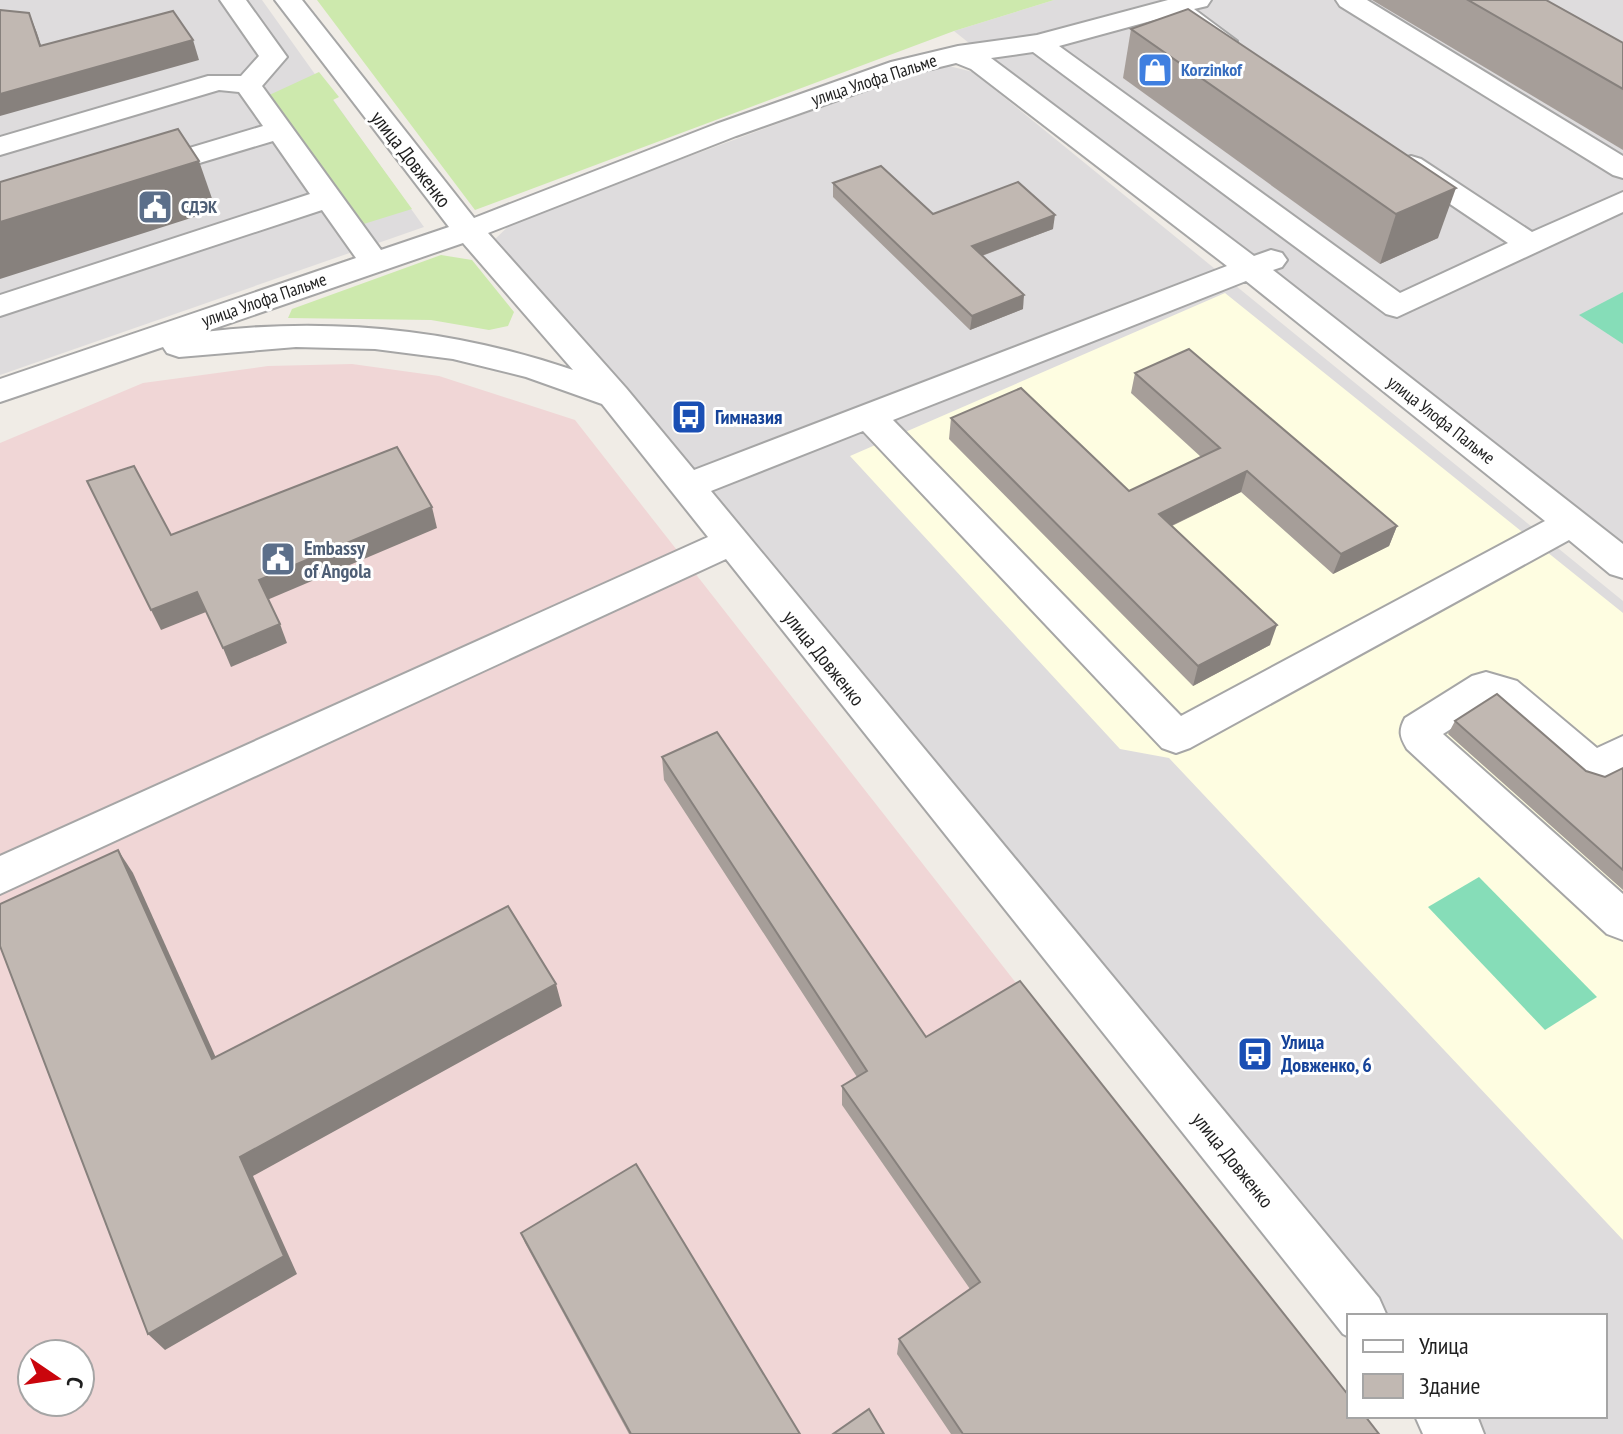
<svg xmlns="http://www.w3.org/2000/svg" width="1623" height="1434" font-family="'PT Sans Narrow',sans-serif">
<style>
.residential{fill:#dedcdd}
.commercial{fill:#f0d6d6;fill-rule:evenodd}
.education{fill:#fefde1}
.grass{fill:#cde9ad}
.pitch{fill:#86ddb8}
.lines{fill:none;stroke-linecap:round;stroke-linejoin:round}
.minor-casing{stroke:#a6a6a6;stroke-width:4}
.minor{fill:#fff;fill-rule:evenodd}
.wall{fill:#a69e99}
.shaded-wall{fill:#87817d}
.building{fill:#c1b8b2;stroke:#87817d;stroke-width:2}
.labels{text-anchor:middle;stroke-width:6;stroke-linejoin:round;paint-order:stroke}
.far-shop-label{font-size:18px;font-weight:bold;fill:#366cbe;stroke:#fff;text-anchor:start}
.far-street-label{font-size:18px;fill:#1f1f1f;stroke:#fff}
.far-service-label{font-size:18px;font-weight:bold;fill:#4e5e75;stroke:#fff;text-anchor:start}
.street-label{font-size:20px;fill:#1f1f1f;stroke:#fff}
.transit-label{font-size:20px;font-weight:bold;fill:#164399;stroke:#fff;text-anchor:start}
.service-label{font-size:20px;font-weight:bold;fill:#4e5e75;stroke:#fff;text-anchor:start}
</style>
<rect width="100%" height="100%" fill="#f0ece6"/>
<g class="residential">
<polygon points="0,0 262,0 424,227 0,375"/>
<polygon points="1054,0 1623,0 1623,568 954,31"/>
<polygon points="945,65 973,72 1623,601 1623,1434 1480,1434 1465,1416 1605,1416 1605,1316 1383,1316 492,242 514,221 915,73"/>
</g>
<path class="commercial" d="M352,364L439,376L575,420L1349,1408V1416L1369,1434H0V443L143,383L268,366ZM32,1354H80V1402H32Z"/>
<polygon class="education" points="1225,293 1623,613 1623,1240 1169,758 1120,749 850,456"/>
<g class="grass">
<polygon points="317,0 1054,0 954,31 475,210"/>
<polygon points="319,72 339,97 333,100 412,209 354,227 265,97"/>
<polygon points="441,255 472,260 514,312 508,326 489,330 431,320 288,318 292,309"/>
</g>
<g class="pitch">
<polygon points="1623,292 1623,344 1579,315"/>
<polygon points="1479,877 1597,997 1545,1030 1428,907"/>
</g>
<g class="lines">
<defs>
<g id="minor">
<path d="M220,0H246L287,57L262,86L381,250L449,227L275,0H302L474,218L716,124L891,62L958,46L1037,35L1168,0H1211L1207,6L1194,9L1237,41L1233,47H1215L1169,16L1059,46L1400,293L1508,243L1401,171L1396,165L1401,159L1411,156L1421,159L1532,232L1623,192V212L1397,317L1386,314L1033,52L991,58L1254,256L1271,250L1282,253L1287,260L1282,267L1273,270L1623,544V578L1610,574L1569,540L1190,748L1176,753L1162,748L863,431L711,491L1379,1298L1387,1316H1349V1337L1343,1334L726,559L0,894V856L708,537L602,404L526,377L453,359L375,349L296,347L179,357L167,353L163,347L0,402V379L356,258L322,210L0,316V295L310,194L273,141L156,176L146,179L136,176L131,170L136,164L263,126L239,92L219,90L0,155V137L208,76H241L259,56ZM956,63L971,69L1227,266L694,470L626,388L488,233L736,136L911,74ZM463,243L573,370C454,329 328,317 204,332ZM1246,281L1545,521L1181,716L893,420Z"/>
<polygon points="1336,0 1367,0 1623,156 1623,178 1613,175 1340,6"/>
<path d="M1486,672L1517,681L1597,748L1623,736V773L1595,787L1580,782L1490,704L1443,734L1623,894V940L1607,934L1407,749C1400,737 1398,731 1405,718L1472,676Z"/>
<polygon points="1415,1416 1477,1416 1484,1434 1423,1434"/>
</g>
</defs>
<use href="#minor" class="minor-casing"/>
<use href="#minor" class="minor"/>
</g>
<g class="wall">
<polygon points="1372,0 1546,0 1623,43 1623,150"/>
<polygon points="1131,29 1438,238 1380,264 1123,78"/>
<polygon points="833,183 933,214 1053,229 982,256 1023,309 970,330 833,197"/>
<polygon points="1135,373 1397,526 1389,546 1333,574 1241,492 1172,526 1270,645 1193,686 949,439 951,418 1129,491 1201,457 1131,393"/>
<polygon points="1455,721 1586,771 1605,777 1623,768 1623,890 1448,734"/>
<polygon points="662,757 926,1037 1379,1434 951,1434 897,1354 899,1339 970,1289 842,1105 842,1086 857,1077 664,780"/>
<polygon points="521,1233 800,1434 629,1434 525,1243"/>
</g>
<g class="shaded-wall">
<polygon points="29,13 37,33 48,67 40,46"/>
<polygon points="193,40 199,60 0,116 0,94"/>
<polygon points="199,161 216,210 0,279 0,222"/>
<polygon points="1456,188 1438,238 1380,264 1396,214"/>
<polygon points="1055,215 1053,229 970,260 972,246"/>
<polygon points="1024,295 1023,309 970,330 972,316"/>
<polygon points="1247,471 1241,492 1154,534 1159,514"/>
<polygon points="432,507 437,528 267,600 259,580"/>
<polygon points="1397,526 1389,546 1333,574 1341,554"/>
<polygon points="197,592 206,612 161,630 151,610"/>
<polygon points="280,624 287,643 231,667 223,648"/>
<polygon points="1277,625 1270,645 1193,686 1198,666"/>
<polygon points="118,850 133,873 226,1080 212,1059"/>
<polygon points="556,984 562,1006 253,1176 297,1274 165,1350 148,1334 240,1157"/>
</g>
<g class="building">
<polygon points="1468,0 1546,0 1623,43 1623,89"/>
<polygon points="1188,9 1456,188 1396,214 1131,29"/>
<polygon points="0,10 29,13 40,46 173,11 193,40 0,94"/>
<polygon points="178,129 199,161 0,222 0,182"/>
<polygon points="881,166 933,214 1018,182 1055,215 972,246 1024,295 972,316 833,183"/>
<polygon points="1189,349 1397,526 1341,554 1247,471 1159,514 1277,625 1198,666 951,418 1021,388 1129,491 1220,448 1135,373"/>
<polygon points="397,447 432,507 259,580 280,624 223,648 197,592 151,610 87,481 134,466 171,535"/>
<polygon points="1497,694 1586,771 1605,777 1623,768 1623,870 1455,721"/>
<polygon points="717,732 926,1037 1020,981 1349,1396 1349,1416 1365,1416 1379,1434 963,1434 899,1339 980,1282 842,1086 867,1071 662,757"/>
<polygon points="118,850 212,1059 508,906 556,984 240,1157 284,1256 148,1334 0,946 0,904"/>
<polygon points="636,1164 800,1434 631,1434 521,1233"/>
<polygon points="869,1409 884,1434 833,1434"/>
</g>
<defs>
<symbol id="shop-square" viewBox="-11 -11 22 22"><rect x="-9" y="-9" width="18" height="18" rx="4" fill="#3f7fe0" stroke="#fff"/><path d="M-5-2.5h2.3a2.7 3.5 0 0 1 5.4 0H5L5.5 6h-11ZM-1.5-2.5h3a1.5 2.3 0 0 0-3 0Z" fill="#fff"/></symbol>
<symbol id="civic-square" viewBox="-11 -11 22 22"><rect x="-9" y="-9" width="18" height="18" rx="4" fill="#5c6f8a" stroke="#fff"/><path d="M-.6-6.5H3V-4.5H.6V-3L4-1V1h2V6H-6V1h2V-1L-.6-3ZM-1.2 2.5V6h2.4V2.5Z" fill="#fff"/></symbol>
<symbol id="bus-square" viewBox="-11 -11 22 22"><rect x="-9" y="-9" width="18" height="18" rx="4" fill="#1a4fb4" stroke="#fff"/><path d="M-5-6H5V4H4V6H2V4H-2V6H-4V4H-5ZM-3.5-4V0h7V-4ZM-3.5 1.2v1.5H-2V1.2ZM2 1.2v1.5H3.5V1.2Z" fill="#fff"/></symbol>
</defs>
<g fill-rule="evenodd">
<use href="#shop-square" x="1135" y="50" width="40" height="40"/>
<use href="#civic-square" x="135" y="187" width="40" height="40"/>
<use href="#bus-square" x="669" y="397" width="40" height="40"/>
<use href="#civic-square" x="258" y="539" width="40" height="40"/>
<use href="#bus-square" x="1235" y="1034" width="40" height="40"/>
</g>
<g class="labels">
<g class="far-shop-label">
<text x="1181" y="76">Korzinkof</text>
</g>
<g class="far-street-label">
<text transform="translate(874 80) rotate(-18)" y="6">улица Улофа Пальме</text>
<text transform="translate(264 300) rotate(-19)" y="6">улица Улофа Пальме</text>
<text transform="translate(1441 420) rotate(38)" y="6">улица Улофа Пальме</text>
</g>
<g class="far-service-label">
<text x="181" y="213">СДЭК</text>
</g>
<g class="street-label">
<text transform="translate(411 159) rotate(52)" y="7">улица Довженко</text>
<text transform="translate(824 658) rotate(51)" y="7">улица Довженко</text>
<text transform="translate(1233 1160) rotate(51)" y="7">улица Довженко</text>
</g>
<g class="transit-label">
<text x="715" y="424">Гимназия</text>
<text x="1281" y="1049">Улица<tspan x="1281" dy="23">Довженко, 6</tspan></text>
</g>
<g class="service-label">
<text x="304" y="555">Embassy<tspan x="304" dy="23">of Angola</tspan></text>
</g>
</g>
<rect x="1347" y="1314" width="260" height="104" fill="#ffffff" stroke="#a5a5a5" stroke-width="2"/>
<rect x="1363" y="1340" width="40" height="12" fill="#ffffff" stroke="#a5a5a5" stroke-width="2"/>
<text x="1419" y="1354" font-size="24" fill="#1f1f1f">Улица</text>
<rect x="1363" y="1374" width="40" height="24" fill="#c1b8b2" stroke="#a5a5a5" stroke-width="2"/>
<text x="1419" y="1394" font-size="24" fill="#1f1f1f">Здание</text>
<g transform="translate(56 1378) rotate(103)"><circle r="38" fill="#ffffff" stroke="#a5a5a5" stroke-width="2"/>
<path d="M0-6L14 30L0 20L-14 30Z" fill="#ca050c"/>
<text y="-12" font-size="22" font-weight="bold" text-anchor="middle" fill="#1f1f1f">С</text>
</g>
</svg>
